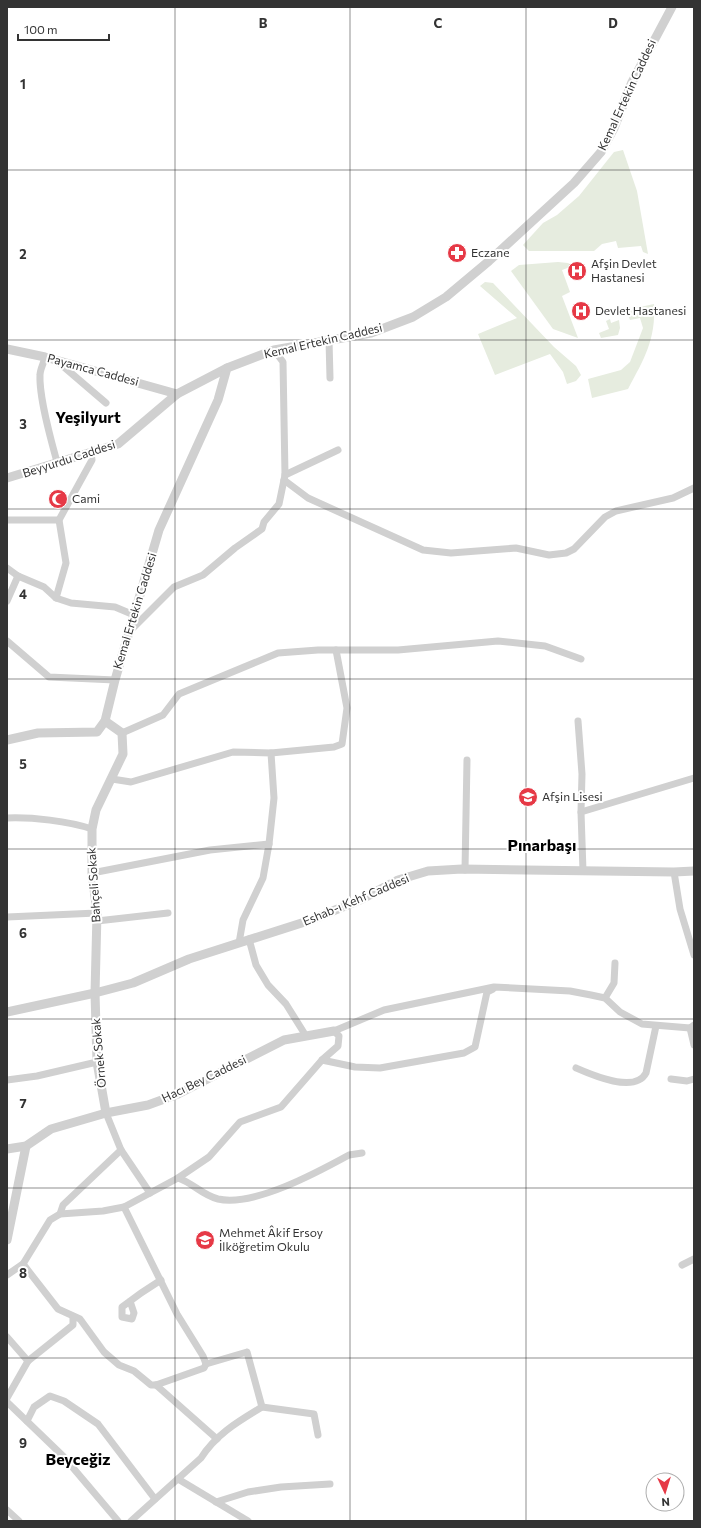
<svg xmlns="http://www.w3.org/2000/svg" width="701" height="1528" font-family="Commissioner,sans-serif">
<style>
.green{fill:#e6ecdf}
.lines{fill:none;stroke-linecap:round;stroke-linejoin:round}
.minor{stroke:#d0d0d0;stroke-width:7}
.tertiary{stroke:#d0d0d0;stroke-width:9}
.grid{fill:none;stroke:#333;stroke-width:1;stroke-opacity:0.55}
.labels{text-anchor:middle;stroke-width:4;stroke-linejoin:round;paint-order:stroke}
.street-label{font-size:12px;fill:#333;stroke:#fff}
.poi-label{font-size:12px;fill:#333;stroke:#fff;text-anchor:start}
.district-label{font-size:16px;font-weight:bold;fill:#000;stroke:#fff}
.grid-label{font-size:13px;text-anchor:middle;font-weight:bold;fill:#333;stroke:#fff;stroke-width:4;stroke-linejoin:round;paint-order:stroke}
</style>
<rect width="100%" height="100%" fill="#fff"/>
<g class="green">
<polygon points="623,150 637,191 648,254 643,252 641,246 618,248 616,241 602,244 594,251 529,251 523,245 543,223 557,215 579,196 614,152"/>
<polygon points="558,262 568,263 573,266 562,270 570,292 562,296 578,338 553,329 511,271 519,265"/>
<polygon points="485,282 493,283 554,347 576,366 581,375 576,381 567,384 563,372 550,354 495,375 478,334 517,318 480,286"/>
<path d="M654,304C656,340 644,359 628,389L592,398L588,379L621,370L630,362L643,328L640,318L630,320L626,310Z"/>
<polygon points="610,319 611,323 619,320 620,328 618,335 601,338 599,333 609,329 606,321"/>
</g>
<g class="lines">
<g class="minor">
<polyline points="329,340 330,378"/>
<path d="M45,357C44,363 40,369 40,375C39,398 51,440 57,462"/>
<polyline points="57,361 106,403"/>
<polyline points="285,475 338,450"/>
<polyline points="284,480 308,498 423,550 451,553 516,548 549,555 566,553 574,549 605,517 616,511 673,498 694,488"/>
<polyline points="7,520 59,520"/>
<polyline points="7,568 18,576 44,587 56,598 71,603 115,607 134,615"/>
<polyline points="56,598 66,563 59,520 92,460 91,453"/>
<polyline points="7,601 18,576"/>
<polyline points="130,631 174,587 203,575 235,548 262,529 264,522 279,504 285,475 283,362 274,350"/>
<polyline points="7,641 49,677 115,680"/>
<polyline points="578,721 582,774 581,812"/>
<polyline points="122,733 163,715 179,694 278,653 318,650 398,650 498,641 545,646 581,659"/>
<polyline points="271,753 334,747 342,744 347,708 336,650"/>
<polyline points="112,779 131,782 233,752 271,753 274,798 269,844 263,878 243,920 239,943"/>
<path d="M7,818C32,817 68,821 92,829"/>
<polyline points="465,870 467,760"/>
<polyline points="583,871 581,812 694,778"/>
<polyline points="674,872 680,909 694,955"/>
<polyline points="92,873 210,850 269,844"/>
<polyline points="7,917 97,913"/>
<polyline points="97,921 168,913"/>
<polyline points="249,939 256,965 268,985 286,1004 306,1036"/>
<polyline points="605,998 614,983 615,963"/>
<polyline points="690,1028 694,1045"/>
<polyline points="322,1060 355,1067 380,1068 464,1053 475,1047 487,992 493,989"/>
<path d="M576,1068C592,1075 635,1094 646,1073L656,1026"/>
<polyline points="671,1079 687,1081 694,1079"/>
<polyline points="7,1080 37,1076 97,1062"/>
<polyline points="106,1113 121,1150 150,1193"/>
<path d="M178,1178C193,1183 202,1195 218,1199C254,1207 318,1172 349,1155L362,1153"/>
<polyline points="60,1214 63,1205 121,1150"/>
<polyline points="23,1264 58,1309 80,1319 104,1352 119,1365 134,1371 151,1385 156,1385 204,1368 206,1364 203,1356 177,1314 124,1207"/>
<polyline points="682,1265 694,1259"/>
<polyline points="7,1275 23,1264 50,1220 60,1214 103,1211 124,1207 178,1178 209,1157 240,1122 281,1107 322,1060 338,1046 339,1036 334,1031 384,1010 494,987 570,991 591,995 605,998 620,1012 642,1024 690,1028 694,1025"/>
<path d="M130,1301L134,1313L132,1319L122,1317V1307C135,1297 148,1288 161,1280"/>
<polyline points="7,1337 28,1361"/>
<polyline points="156,1385 217,1439"/>
<polyline points="7,1398 28,1361 73,1325 73,1317"/>
<polyline points="7,1402 63,1456 118,1521"/>
<polyline points="262,1407 314,1414 318,1435"/>
<polyline points="27,1421 34,1407 50,1396 64,1401 98,1424 155,1499"/>
<polyline points="178,1479 248,1521"/>
<polyline points="216,1502 248,1492 281,1487 330,1484"/>
<polyline points="7,1510 19,1521"/>
<path d="M131,1521L201,1458C216,1434 239,1421 262,1407L247,1352L206,1364"/>
</g>
<g class="tertiary">
<polyline points="7,349 45,357 177,394"/>
<polyline points="7,478 118,444 177,394 227,368"/>
<polyline points="105,721 122,733 123,754 96,810 92,829 92,873 97,913 95,993 97,1062 106,1113"/>
<polyline points="7,740 38,733 97,732 105,721 115,680 159,530 218,400 227,368 274,350 371,333 413,317 446,297 489,261 574,183 601,152 614,128 632,82 672,7"/>
<polyline points="7,1012 95,993 133,983 189,959 311,920 362,899 398,880 428,871 462,869 674,872 694,871"/>
<polyline points="7,1149 26,1146 51,1129 106,1113 148,1105 178,1094 284,1040 334,1031"/>
<polyline points="7,1240 26,1146"/>
</g>
</g>
<path class="grid" d="M175,7V1521M350,7V1521M526,7V1521M7,170H694M7,340H694M7,509H694M7,679H694M7,849H694M7,1019H694M7,1188H694M7,1358H694"/>
<defs>
<symbol id="pharmacy-disc" viewBox="-11 -11 22 22"><circle r="9.5" fill="#e63946" stroke="#fff"/><path d="M-2-6h4v4h4v4h-4v4h-4v-4h-4v-4h4Z" fill="#fff"/></symbol>
<symbol id="hospital-disc" viewBox="-11 -11 22 22"><circle r="9.5" fill="#e63946" stroke="#fff"/><path d="M-5-5h3v3.5h4V-5h3V5h-3V1.5h-4V5h-3Z" fill="#fff"/></symbol>
<symbol id="mosque-disc" viewBox="-11 -11 22 22"><circle r="9.5" fill="#e63946" stroke="#fff"/><path d="M3.5-4.9A6 6 0 1 0 3.5 4.9A5 5 0 1 1 3.5-4.9Z" fill="#fff"/></symbol>
<symbol id="school-disc" viewBox="-11 -11 22 22"><circle r="9.5" fill="#e63946" stroke="#fff"/><path d="M0-5L7-2L0 1L-7-2ZM-4 1L0 2.5L4 1V4Q0 6-4 4Z" fill="#fff"/></symbol>
</defs>
<g fill-rule="evenodd">
<use href="#pharmacy-disc" x="446" y="242" width="22" height="22"/>
<use href="#hospital-disc" x="566" y="260" width="22" height="22"/>
<use href="#hospital-disc" x="570" y="300" width="22" height="22"/>
<use href="#mosque-disc" x="47" y="488" width="22" height="22"/>
<use href="#school-disc" x="517" y="786" width="22" height="22"/>
<use href="#school-disc" x="194" y="1229" width="22" height="22"/>
</g>
<g class="labels">
<g class="street-label">
<text transform="translate(627 95) rotate(-65)" y="4">Kemal Ertekin Caddesi</text>
<text transform="translate(323 341) rotate(-13)" y="4">Kemal Ertekin Caddesi</text>
<text transform="translate(93 370) rotate(15)" y="4">Payamca Caddesi</text>
<text transform="translate(69 459) rotate(-18)" y="4">Beyyurdu Caddesi</text>
<text transform="translate(135 611) rotate(-73)" y="4">Kemal Ertekin Caddesi</text>
<text transform="translate(94 885) rotate(-94)" y="4">Bahçeli Sokak</text>
<text transform="translate(356 900) rotate(-23)" y="4">Eshab-ı Kehf Caddesi</text>
<text transform="translate(99 1053) rotate(-95)" y="4">Örnek Sokak</text>
<text transform="translate(204 1079) rotate(-26)" y="4">Hacı Bey Caddesi</text>
</g>
<g class="poi-label">
<text x="471" y="257">Eczane</text>
<text x="591" y="268">Afşin Devlet<tspan x="591" dy="14">Hastanesi</tspan></text>
<text x="595" y="315">Devlet Hastanesi</text>
<text x="72" y="503">Cami</text>
<text x="542" y="801">Afşin Lisesi</text>
<text x="219" y="1237">Mehmet Âkif Ersoy<tspan x="219" dy="14">İlköğretim Okulu</tspan></text>
</g>
<g class="district-label">
<text x="88" y="423">Yeşilyurt</text>
<text x="542" y="851">Pınarbaşı</text>
<text x="78" y="1465">Beyceğiz</text>
</g>
</g>
<g class="grid-label">
<text x="263" y="28">B</text>
<text x="438" y="28">C</text>
<text x="613" y="28">D</text>
<text x="23" y="89">1</text>
<text x="23" y="259">2</text>
<text x="23" y="429">3</text>
<text x="23" y="599">4</text>
<text x="23" y="769">5</text>
<text x="23" y="938">6</text>
<text x="23" y="1108">7</text>
<text x="23" y="1278">8</text>
<text x="23" y="1448">9</text>
</g>
<rect width="701" height="1528" fill="none" stroke="#333333" stroke-width="16"/>
<g transform="translate(665 1492) rotate(176)"><circle r="19" fill="#ffffff" stroke="#adadad"/>
<path d="M0-3L7 15L0 10L-7 15Z" fill="#e63946"/>
<text y="-6" font-size="11" font-weight="bold" text-anchor="middle" fill="#333333">N</text>
</g>
<path d="M18 34v6h91v-6" fill="none" stroke="#333333" stroke-width="2"/>
<text x="24" y="34" font-size="12" fill="#333333" stroke="#ffffff" stroke-width="3" paint-order="stroke">100 m</text>
</svg>
